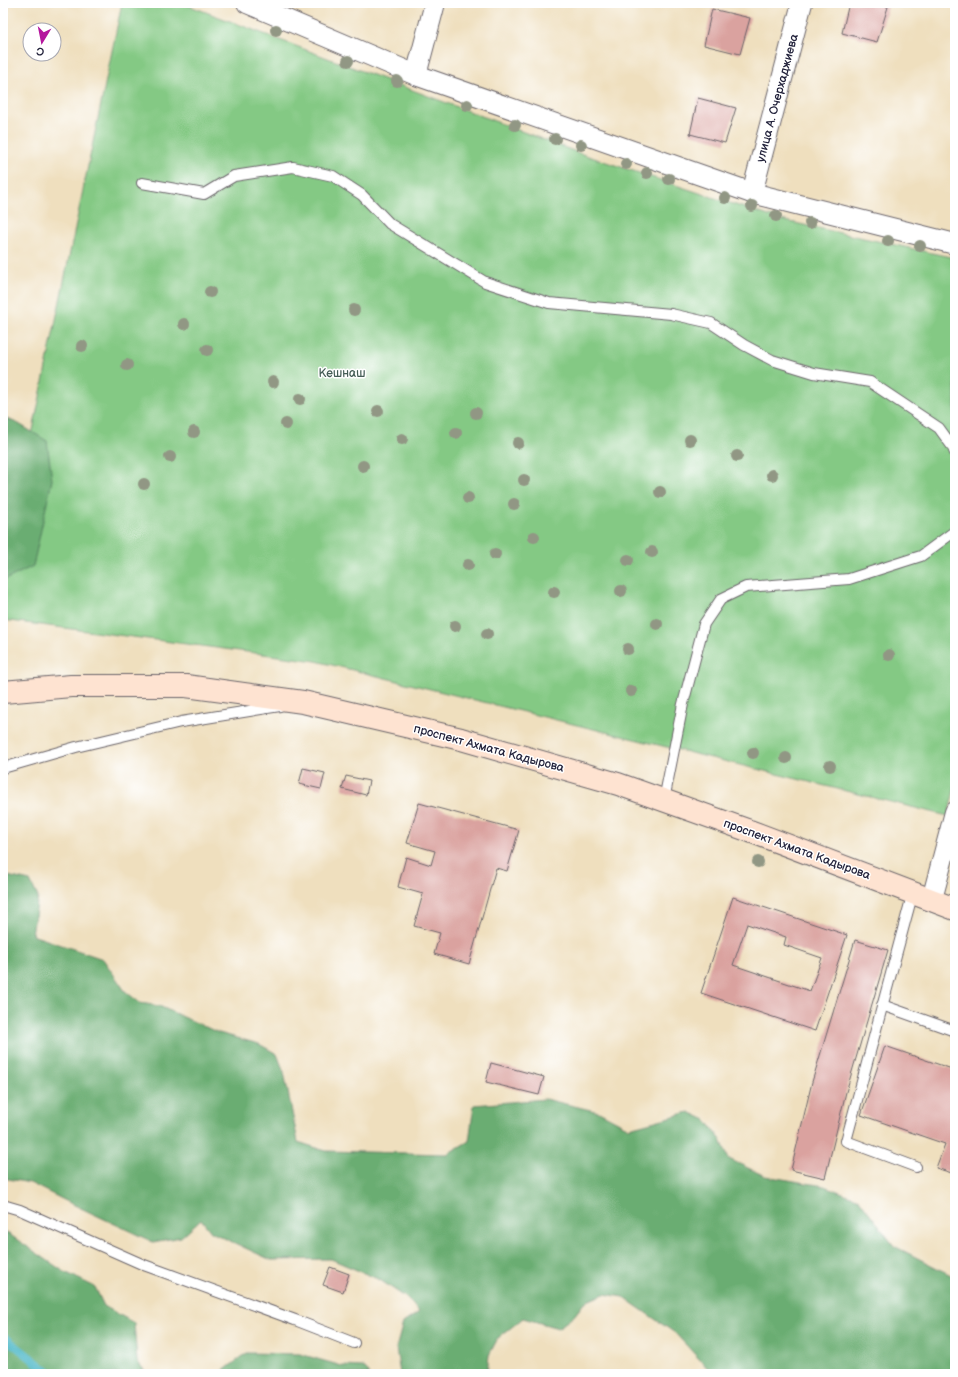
<svg xmlns="http://www.w3.org/2000/svg" width="958" height="1377" font-family="'Balsamiq Sans',sans-serif">
<style>
.green{fill:#84c984;stroke:#537660}
.forest{fill:#6bad72;stroke:#466856}
.lines{fill:none;stroke-linecap:round;stroke-linejoin:round}
.stream{stroke:#4bb7c7;stroke-width:8}
.building{fill:#daa29f;fill-rule:evenodd}
.lane-casing{stroke:#6a6469;stroke-width:12}
.street-casing{stroke:#6a6469;stroke-width:22}
.secondary-casing{stroke:#6a6469;stroke-width:24}
.lane{stroke:#fff;stroke-width:10}
.street{stroke:#fff;stroke-width:20}
.secondary{stroke:#fee3d1;stroke-width:22}
.tree{fill:#919784}
.labels{text-anchor:middle;stroke-width:3;stroke-linejoin:round;paint-order:stroke}
.street-label{font-size:12px;fill:#22223b;stroke:#fff}
.park-label{font-size:12px;fill:#445c55;stroke:#fff}
</style>
<rect width="100%" height="100%" fill="#fff"/>
<filter id="ink" filterUnits="userSpaceOnUse"><feTurbulence type="fractalNoise" baseFrequency=".025" numOctaves="2"/><feDisplacementMap in="SourceGraphic" scale="8" xChannelSelector="R" yChannelSelector="G"/><feConvolveMatrix kernelMatrix="1 2 1 2 8 2 1 2 1" color-interpolation-filters="sRGB"/></filter>
<filter id="wash" filterUnits="userSpaceOnUse"><feTurbulence type="fractalNoise" baseFrequency=".012" numOctaves="4" result="noise"/><feDisplacementMap in="SourceGraphic" scale="16" xChannelSelector="R" yChannelSelector="G"/><feGaussianBlur stdDeviation="0.9" result="paint"/><feColorMatrix in="noise" values="0 0 0 0 0 0 0 0 0 0 0 0 0 0 0 0 0 1.4 0 .05"/><feComposite in="paint" operator="in"/></filter>
<g filter="url(#wash)">
<rect width="100%" height="100%" fill="#efdfbe"/>
<polygon class="green" points="122,3 182,3 579,153 781,220 955,258 955,786 948,816 316,661 3,620 3,574"/>
<g class="forest">
<polygon points="3,417 19,424 47,441 52,480 33,566 3,581"/>
<polygon points="3,875 30,881 38,897 32,935 103,959 125,991 140,1003 159,1006 219,1033 259,1044 277,1054 284,1072 298,1142 326,1151 447,1154 469,1141 474,1105 545,1099 599,1112 629,1128 689,1112 706,1120 721,1140 729,1159 765,1176 824,1186 859,1199 894,1246 951,1275 955,1279 955,1374 713,1374 675,1333 623,1297 604,1294 585,1302 574,1316 558,1328 523,1318 498,1338 489,1355 487,1374 400,1374 396,1348 403,1323 419,1312 408,1299 380,1280 331,1259 271,1260 211,1232 201,1219 181,1237 153,1242 70,1203 30,1183 3,1178"/>
<polygon points="3,1230 63,1271 95,1287 104,1306 134,1323 137,1361 147,1374 3,1374"/>
<polygon points="247,1353 300,1354 342,1366 363,1367 370,1374 219,1374"/>
</g>
<g class="lines">
<polyline class="stream" points="3,1336 51,1374"/>
</g>
<g id="blocks">
<g class="building">
<polygon points="849,3 872,3 888,7 877,42 842,33"/>
<polygon points="712,9 750,18 740,54 704,45"/>
<polygon points="698,98 736,108 725,143 690,134"/>
<polygon points="303,768 325,773 321,789 299,784"/>
<polygon points="346,776 369,781 366,795 342,789"/>
<polygon points="419,803 519,830 507,871 496,868 469,964 434,954 440,933 414,926 423,894 398,887 406,857 431,865 435,851 407,843"/>
<path d="M733,897L847,935L815,1031L701,993ZM747,924L786,937L784,945L822,958L810,991L733,965Z"/>
<polygon points="855,940 888,950 846,1092 825,1178 791,1170 812,1082"/>
<polygon points="885,1046 955,1070 955,1174 936,1168 945,1144 861,1115"/>
<polygon points="491,1063 544,1077 539,1095 486,1082"/>
<polygon points="330,1267 349,1274 343,1292 323,1285"/>
</g>
</g>
</g>
<g filter="url(#ink)">
<use href="#blocks" fill-opacity="0" stroke="#6a6469" stroke-width="1"/>
<g class="lines">
<defs>
<g id="lane">
<polyline points="142,183 204,194 234,176 293,167 333,176 362,195 390,224 485,282 549,303 671,314 711,323 744,345 772,360 814,373 870,382 939,428 952,446 955,453"/>
<polyline points="3,768 76,747 181,722 280,706"/>
<polyline points="664,800 683,704 704,624 721,599 746,587 849,579 921,556 955,531"/>
<polyline points="913,892 846,1141 916,1167"/>
<polyline points="882,1005 955,1031"/>
<polyline points="3,1205 20,1210 144,1265 295,1320 354,1343"/>
</g>
<g id="street">
<polyline points="247,3 416,75 752,193 955,244"/>
<polyline points="416,75 435,3"/>
<polyline points="752,193 802,3"/>
<polyline points="932,899 955,812"/>
</g>
<polyline id="secondary" points="3,692 71,686 186,686 303,702 461,739 618,784 747,830 955,909"/>
</defs>
<use href="#lane" class="lane-casing"/>
<use href="#street" class="street-casing"/>
<use href="#secondary" class="secondary-casing"/>
<use href="#lane" class="lane"/>
<use href="#street" class="street"/>
<use href="#secondary" class="secondary"/>
</g>
<g class="tree">
<circle cx="276" cy="30" r="6"/>
<circle cx="348" cy="61" r="6"/>
<circle cx="397" cy="81" r="6"/>
<circle cx="467" cy="105" r="6"/>
<circle cx="515" cy="125" r="6"/>
<circle cx="555" cy="139" r="6"/>
<circle cx="581" cy="145" r="6"/>
<circle cx="626" cy="164" r="6"/>
<circle cx="647" cy="173" r="6"/>
<circle cx="669" cy="179" r="6"/>
<circle cx="725" cy="198" r="6"/>
<circle cx="752" cy="206" r="6"/>
<circle cx="776" cy="216" r="6"/>
<circle cx="810" cy="223" r="6"/>
<circle cx="888" cy="241" r="6"/>
<circle cx="920" cy="246" r="6"/>
<circle cx="210" cy="292" r="6"/>
<circle cx="354" cy="310" r="6"/>
<circle cx="184" cy="324" r="6"/>
<circle cx="82" cy="346" r="6"/>
<circle cx="207" cy="350" r="6"/>
<circle cx="127" cy="365" r="6"/>
<circle cx="273" cy="382" r="6"/>
<circle cx="300" cy="399" r="6"/>
<circle cx="378" cy="411" r="6"/>
<circle cx="476" cy="413" r="6"/>
<circle cx="286" cy="424" r="6"/>
<circle cx="194" cy="432" r="6"/>
<circle cx="456" cy="433" r="6"/>
<circle cx="402" cy="439" r="6"/>
<circle cx="690" cy="440" r="6"/>
<circle cx="518" cy="443" r="6"/>
<circle cx="737" cy="456" r="6"/>
<circle cx="170" cy="457" r="6"/>
<circle cx="363" cy="466" r="6"/>
<circle cx="772" cy="475" r="6"/>
<circle cx="524" cy="480" r="6"/>
<circle cx="144" cy="484" r="6"/>
<circle cx="660" cy="492" r="6"/>
<circle cx="468" cy="498" r="6"/>
<circle cx="514" cy="504" r="6"/>
<circle cx="534" cy="537" r="6"/>
<circle cx="652" cy="552" r="6"/>
<circle cx="495" cy="554" r="6"/>
<circle cx="628" cy="560" r="6"/>
<circle cx="468" cy="565" r="6"/>
<circle cx="621" cy="591" r="6"/>
<circle cx="554" cy="592" r="6"/>
<circle cx="657" cy="624" r="6"/>
<circle cx="455" cy="626" r="6"/>
<circle cx="487" cy="634" r="6"/>
<circle cx="628" cy="649" r="6"/>
<circle cx="889" cy="655" r="6"/>
<circle cx="631" cy="691" r="6"/>
<circle cx="753" cy="753" r="6"/>
<circle cx="786" cy="758" r="6"/>
<circle cx="830" cy="766" r="6"/>
<circle cx="758" cy="862" r="6"/>
</g>
</g>
<g class="labels">
<g class="street-label">
<text transform="translate(777 98) rotate(-75)" y="4">улица А. Очерхаджиева</text>
<text transform="translate(489 748) rotate(15)" y="4">проспект Ахмата Кадырова</text>
<text transform="translate(797 849) rotate(20)" y="4">проспект Ахмата Кадырова</text>
</g>
<g class="park-label">
<text x="342" y="377">Кешнаш</text>
</g>
</g>
<rect width="958" height="1377" fill="none" stroke="#fff" stroke-width="16"/>
<g transform="translate(42 42) rotate(190)"><circle r="19" fill="#ffffff" stroke="#a7a7b1"/>
<path d="M0-3L7 15L0 10L-7 15Z" fill="#b5179e"/>
<text y="-6" font-size="11" font-weight="bold" text-anchor="middle" fill="#22223b">С</text>
</g>
</svg>
